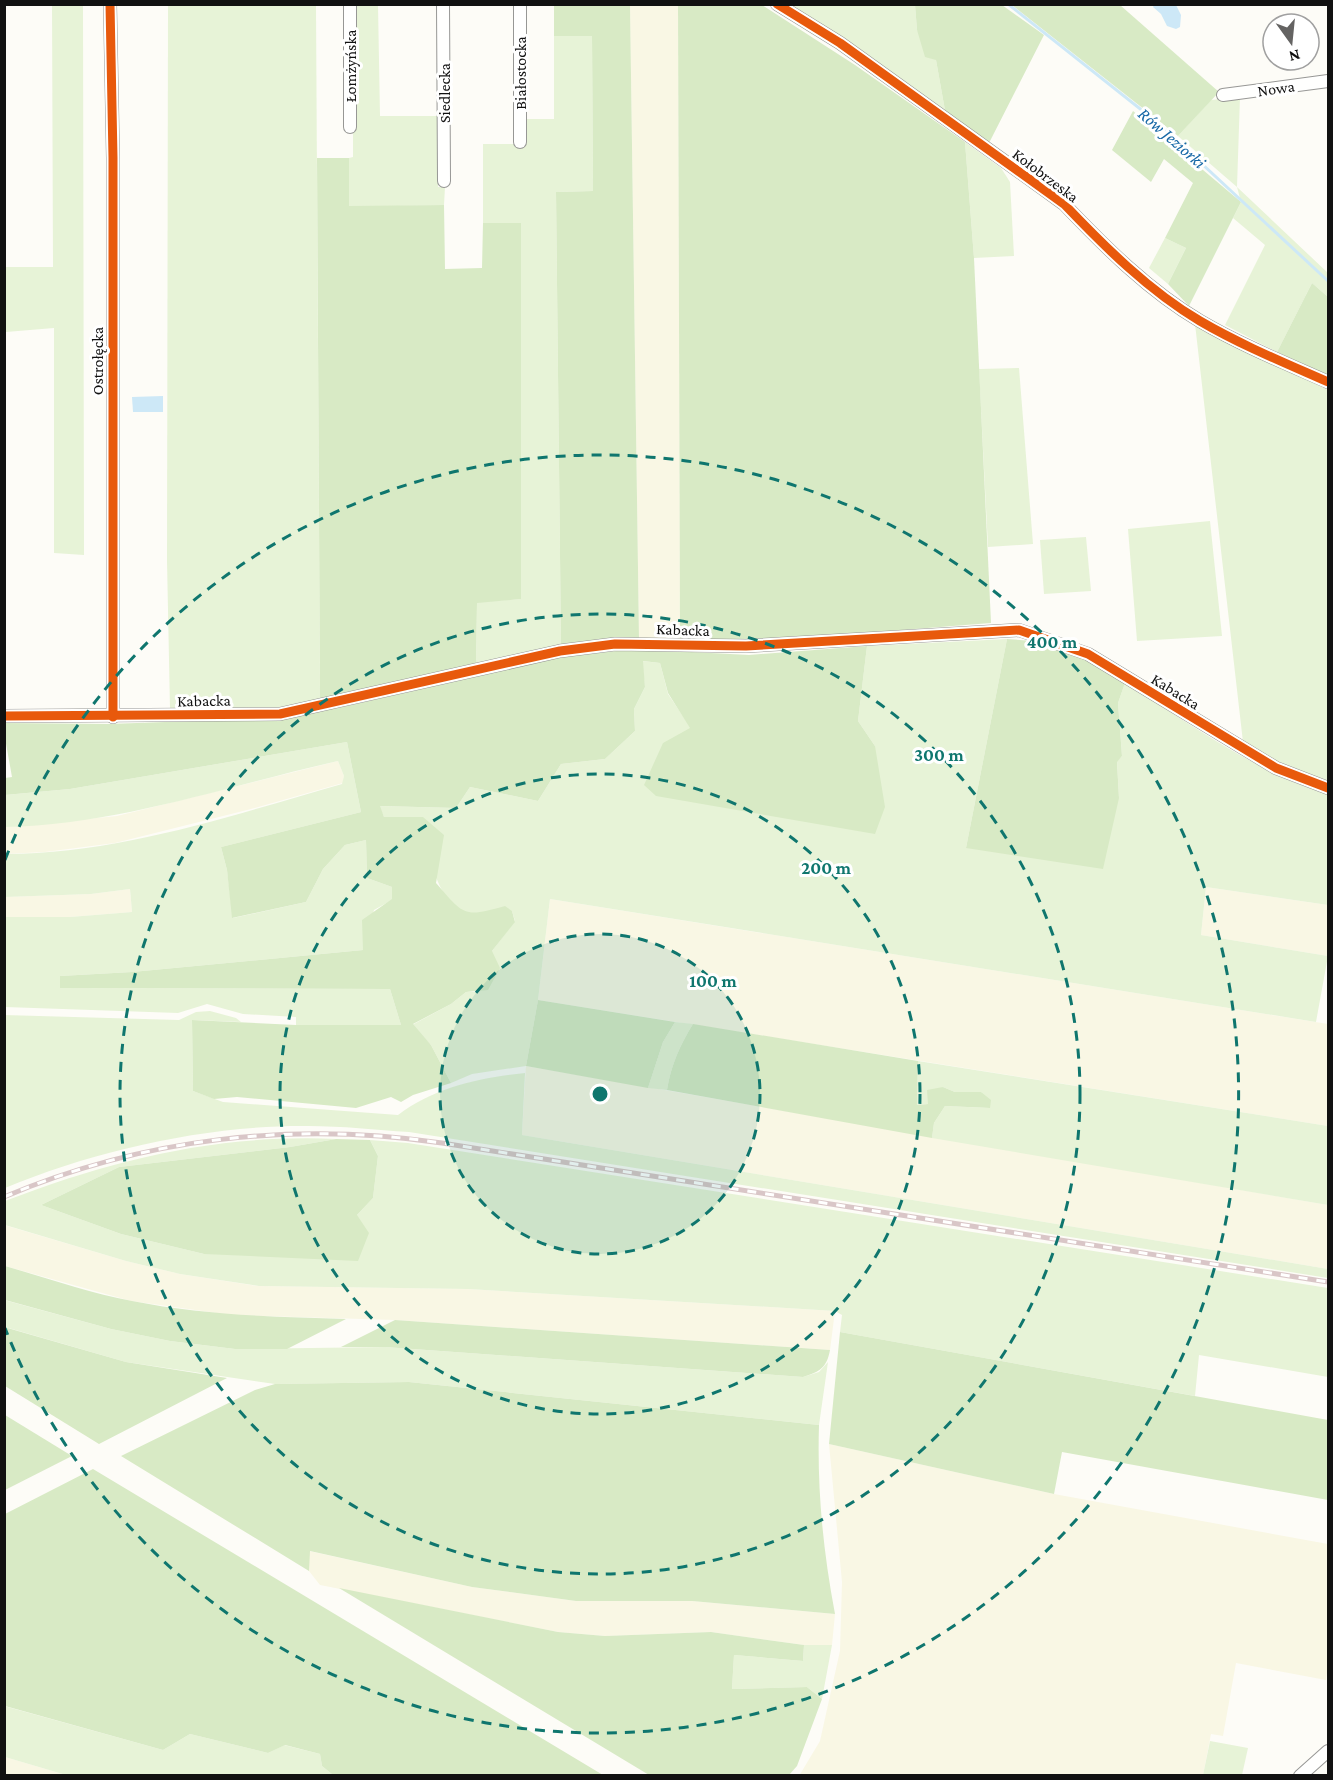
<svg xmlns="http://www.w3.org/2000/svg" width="1333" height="1780" font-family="'Crimson Pro',serif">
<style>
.farmland{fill:#f9f7e4}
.green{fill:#e7f3d7}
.forest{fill:#d8eac5}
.water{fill:#cde8f7}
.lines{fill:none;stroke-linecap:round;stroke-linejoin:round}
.stream{stroke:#cde8f7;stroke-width:3}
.minor-casing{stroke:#979795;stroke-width:14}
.minor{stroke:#fffffe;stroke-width:12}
.rail-casing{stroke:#d9c6c7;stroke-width:5}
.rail{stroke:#fff;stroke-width:3;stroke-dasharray:9;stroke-linecap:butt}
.cycleway-casing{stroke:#fff;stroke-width:13}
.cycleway{stroke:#e8590c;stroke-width:9}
.ring{fill:none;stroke:#0f766e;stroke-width:3;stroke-dasharray:10 8}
.labels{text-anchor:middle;stroke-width:6;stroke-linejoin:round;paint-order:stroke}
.street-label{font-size:16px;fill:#111;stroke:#fff}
.water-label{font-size:18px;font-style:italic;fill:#1768a6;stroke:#fff}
.centre{fill:#0f766e;stroke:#fff;stroke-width:3}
.ring-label{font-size:18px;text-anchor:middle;font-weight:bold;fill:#0f766e;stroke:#fff;stroke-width:6;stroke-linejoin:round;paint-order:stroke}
</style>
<rect width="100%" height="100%" fill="#fdfcf7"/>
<g class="farmland">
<polygon points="630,5 678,5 680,639 639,639"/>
<polygon points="338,761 344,776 343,783 251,809 115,843 45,852 5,854 4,827 117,816"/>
<polygon points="1206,887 1328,905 1328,956 1201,935"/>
<polygon points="130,889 132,912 70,917 5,917 4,897 91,894"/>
<polygon points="550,899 1328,1024 1328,1126 538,1000"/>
<polygon points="526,1066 1328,1205 1328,1269 522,1135"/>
<polygon points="4,1225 126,1261 180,1274 258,1286 468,1289 835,1311 830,1350 395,1320 231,1315 131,1301 5,1266"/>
<polygon points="829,1444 1054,1494 1328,1544 1328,1666 1326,1680 1236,1663 1223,1736 1211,1734 1203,1775 799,1776 820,1741 840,1651 842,1582"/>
<polygon points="309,1551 472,1587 576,1601 692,1601 835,1614 832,1645 804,1645 711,1632 605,1636 558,1632 320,1585 309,1571"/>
<polygon points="5,1757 66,1775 5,1775"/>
</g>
<g class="green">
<polygon points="52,5 83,5 84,555 54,553 54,328 6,332 5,267 53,267"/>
<polygon points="168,5 316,5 320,701 277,708 170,709 167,561"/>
<polygon points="353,5 378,5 380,116 439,116 438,187 445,187 444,205 349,207 349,158 353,157"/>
<polygon points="787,5 915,5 917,30 936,60 946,116"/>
<polygon points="592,35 593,191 556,192 561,646 476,665 477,602 521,599 521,223 483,223 483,144 524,144 523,119 554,119 554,36"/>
<polygon points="1240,97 1237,187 1328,273 1328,297 1312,283 1277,352 1225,325 1265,245 1233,218 1241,202 1237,187 1178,136 1211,100"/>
<polygon points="965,142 1001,168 1010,182 1014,256 974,258"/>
<polygon points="1165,238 1186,248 1168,284 1149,268"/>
<path d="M1195,324L1328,390V781C1297,773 1271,758 1243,742Z"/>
<polygon points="1019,368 1033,544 988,547 979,369"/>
<polygon points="1210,521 1222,636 1137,641 1128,529"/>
<polygon points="1086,537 1091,591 1044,594 1040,540"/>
<path d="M1007,639L966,848L1119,798L1117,761L1122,756L1118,703L1125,683C1185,720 1261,776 1328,794V905L1206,887L1201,935L1328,956L1316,1022L550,899L538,1000L526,1066L472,1074L451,1083L431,1045L412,1025L451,1004L466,992H477L492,951L515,921L512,911C500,912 486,916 474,914C433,908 429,848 423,817H384L379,806L456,808L470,787L538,801L561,764L605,759L635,731L634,709L645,687L642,661L660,663L668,694L691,728L875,746L858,721L867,646Z"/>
<path d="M347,742L361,812L221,847L227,870L233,918L306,902L323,869L345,845L366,840L367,878L392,887V900L374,910L363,950L132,972L60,976V988L390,989L401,1025H296V1017L243,1014L207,1004L178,1013L5,1007V917H70L132,912L130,889L91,894L5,897V854C120,854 233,815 342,784L344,776L338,761C227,786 118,825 5,827V795L70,789Z"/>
<path d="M210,1011L236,1018L241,1022L192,1020L193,1091L223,1102L398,1115C435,1087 480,1078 525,1073L522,1135L1328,1269V1278L409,1132C376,1130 342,1126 308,1126C208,1125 96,1150 5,1188L4,1015L179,1020L196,1012Z"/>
<path d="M675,1022L693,1024C680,1045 671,1065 667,1090L648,1088L663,1042Z"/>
<polygon points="918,1061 1328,1126 1328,1205 932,1138 934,1123 945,1106 989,1108 981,1092 955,1092 943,1087 928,1104 917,1105"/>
<path d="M336,1139L290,1147L119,1167L41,1205L121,1234L204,1254L357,1215L373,1198L378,1156L370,1140L408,1143L1328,1288V1377L1199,1355L1195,1396L840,1332L842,1315L835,1311L468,1289L259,1286L180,1274L126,1261L5,1225V1201C114,1159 218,1134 336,1139Z"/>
<polygon points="4,1300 111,1329 170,1341 235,1349 385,1347 803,1377 819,1372 828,1362 819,1425 409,1382 275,1384 126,1362 5,1327"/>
<polygon points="804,1645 832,1645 822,1699 807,1687 732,1689 734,1655 803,1661"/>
<polygon points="4,1706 163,1750 190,1734 268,1753 284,1745 320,1754 322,1766 333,1775 66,1775 5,1757"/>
<polygon points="1210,1741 1248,1748 1242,1775 1203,1775"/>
</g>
<g class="forest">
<polygon points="554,5 630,5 639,639 561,646 556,192 593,191 592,36 554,36"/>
<polygon points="678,5 762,5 855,65 965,142 974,258 991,623 762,641 680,639"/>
<polygon points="915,5 1002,5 1044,35 988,145 946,116 936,60 925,57 917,30"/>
<polygon points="1012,5 1120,5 1219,92 1178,136"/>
<polygon points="1133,111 1241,202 1189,306 1168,284 1186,248 1165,238 1193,183 1164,159 1151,182 1112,150"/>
<polygon points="317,158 349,158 349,206 444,205 445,269 482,268 483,223 521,223 521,599 477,603 476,665 320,701"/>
<polygon points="1312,283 1328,297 1328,376 1277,352"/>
<polygon points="1007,639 1046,642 1097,664 1125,683 1118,703 1122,756 1117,762 1119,798 1103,869 966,848"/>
<path d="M867,646L858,721L875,746L885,807L875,834L656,796L644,785L663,743L690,728L668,693L660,663L643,661L645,687L634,709L635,731L605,759L561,764L538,801L470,787L456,808L380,806L384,817H423L444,835L436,883C464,915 463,918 505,906L512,911L515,922L492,951L500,968L488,990L466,992L451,1004L413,1024L431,1045L451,1083L413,1095L401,1102L391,1097L356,1108L237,1097L214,1099L193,1091L192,1020L296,1025H401L390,989L60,988V976L132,972L363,950L362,920L392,899V887L367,878L366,840L345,845L323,869L306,902L232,918L227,870L221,847L361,812L347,742L70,789L5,795V778L12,777L5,738L6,723L109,724L278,718L338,708L562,657L634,649L749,655Z"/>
<polygon points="538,1000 675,1022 663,1042 648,1088 526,1066"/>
<path d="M693,1024L918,1061L917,1105L928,1104L927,1090L943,1087L955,1092H981L991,1100L990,1108L945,1106L934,1123L932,1138L667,1090C671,1065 680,1045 693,1024Z"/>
<polygon points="336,1139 370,1140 378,1156 373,1198 357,1215 369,1233 358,1261 204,1254 121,1234 41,1205 119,1167 290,1147"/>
<path d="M5,1266C47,1278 89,1293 132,1301C203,1315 274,1317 346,1319L287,1349H235L170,1341L111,1329L5,1300Z"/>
<path d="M395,1320L830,1350C827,1367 820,1372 803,1377L385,1347H341Z"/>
<polygon points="4,1327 126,1362 227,1378 99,1444 5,1386"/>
<polygon points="840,1332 1328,1420 1328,1500 1062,1452 1054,1494 829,1444"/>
<path d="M409,1382L819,1425C817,1490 823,1550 835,1614L692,1601H576L472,1587L310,1551L309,1571L121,1456L255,1390L275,1384Z"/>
<polygon points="4,1415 5,1415 72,1456 5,1490"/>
<polygon points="93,1469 603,1775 333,1775 322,1766 320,1754 285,1745 268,1753 190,1734 163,1750 5,1706 5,1514"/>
<polygon points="339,1588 558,1632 605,1636 711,1632 804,1645 803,1661 734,1655 732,1689 807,1687 822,1699 797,1766 789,1775 649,1775"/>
</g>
<g class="water">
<polygon points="1154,5 1176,5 1181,15 1180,27 1176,29 1167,26 1161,14 1153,7"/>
<polygon points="163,396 163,412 133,412 132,397"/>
</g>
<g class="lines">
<polyline class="stream" points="1008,4 1158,123 1328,281"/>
<defs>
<g id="minor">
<polyline points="110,4 113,158 113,717"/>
<polyline points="350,4 350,127"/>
<polyline points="443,4 444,181"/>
<polyline points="520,4 520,142"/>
<path d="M777,4L840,43L1064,204C1104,246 1149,291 1200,321C1241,345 1285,363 1328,382"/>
<polyline points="1223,95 1328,81"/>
<polyline points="4,716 280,714 560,651 615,644 746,646 1019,630 1088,654 1276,768 1328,788"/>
<polyline points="1300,1776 1328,1751"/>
</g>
</defs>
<use href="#minor" class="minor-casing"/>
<use href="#minor" class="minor"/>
<defs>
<path id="rail" d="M4,1197C143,1138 293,1121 442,1143L1328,1282"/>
</defs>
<use href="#rail" class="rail-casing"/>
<use href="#rail" class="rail"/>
<defs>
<g id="cycleway">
<polyline points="110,4 113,158 113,717"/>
<path d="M777,4L840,43L1064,204C1104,246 1149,291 1200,321C1241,345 1285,363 1328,382"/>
<polyline points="4,716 280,714 560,651 615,644 746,646 1019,630 1088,654 1276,768 1328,788"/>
</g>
</defs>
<use href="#cycleway" class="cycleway-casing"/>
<use href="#cycleway" class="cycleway"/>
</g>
<circle cx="600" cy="1094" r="160" fill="#0f766e" fill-opacity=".12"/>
<g class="ring">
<circle cx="600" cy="1094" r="160"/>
<circle cx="600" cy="1094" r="320"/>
<circle cx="600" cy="1094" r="480"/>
<path d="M5 860A639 639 0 1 1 5 1328"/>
</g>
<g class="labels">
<g class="street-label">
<text transform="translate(350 66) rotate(-90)" y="6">Łomżyńska</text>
<text transform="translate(520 73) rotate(-90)" y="6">Białostocka</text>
<text transform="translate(1276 88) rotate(-8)" y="6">Nowa</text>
<text transform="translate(444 93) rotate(-90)" y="6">Siedlecka</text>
<text transform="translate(1046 175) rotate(37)" y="6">Kołobrzeska</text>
<text transform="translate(97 361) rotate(-90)" y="6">Ostrołęcka</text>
<text transform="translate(683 629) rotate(2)" y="6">Kabacka</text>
<text transform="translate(1176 691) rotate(32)" y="6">Kabacka</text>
<text transform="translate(204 700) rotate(-1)" y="6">Kabacka</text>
</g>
<g class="water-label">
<text transform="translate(1172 138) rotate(41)" y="6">Rów Jeziorki</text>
</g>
</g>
<circle cx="600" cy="1094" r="9" class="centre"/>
<g class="ring-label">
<text x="1052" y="648">400 m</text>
<text x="939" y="761">300 m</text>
<text x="826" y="874">200 m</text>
<text x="713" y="987">100 m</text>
</g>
<rect width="1333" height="1780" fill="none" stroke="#111111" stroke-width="12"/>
<g transform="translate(1291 42) rotate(165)"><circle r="28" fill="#ffffff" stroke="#a0a0a0" stroke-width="1.5"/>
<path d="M0-4.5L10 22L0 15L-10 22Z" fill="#646362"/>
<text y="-9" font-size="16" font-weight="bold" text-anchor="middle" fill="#111111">N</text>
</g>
</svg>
